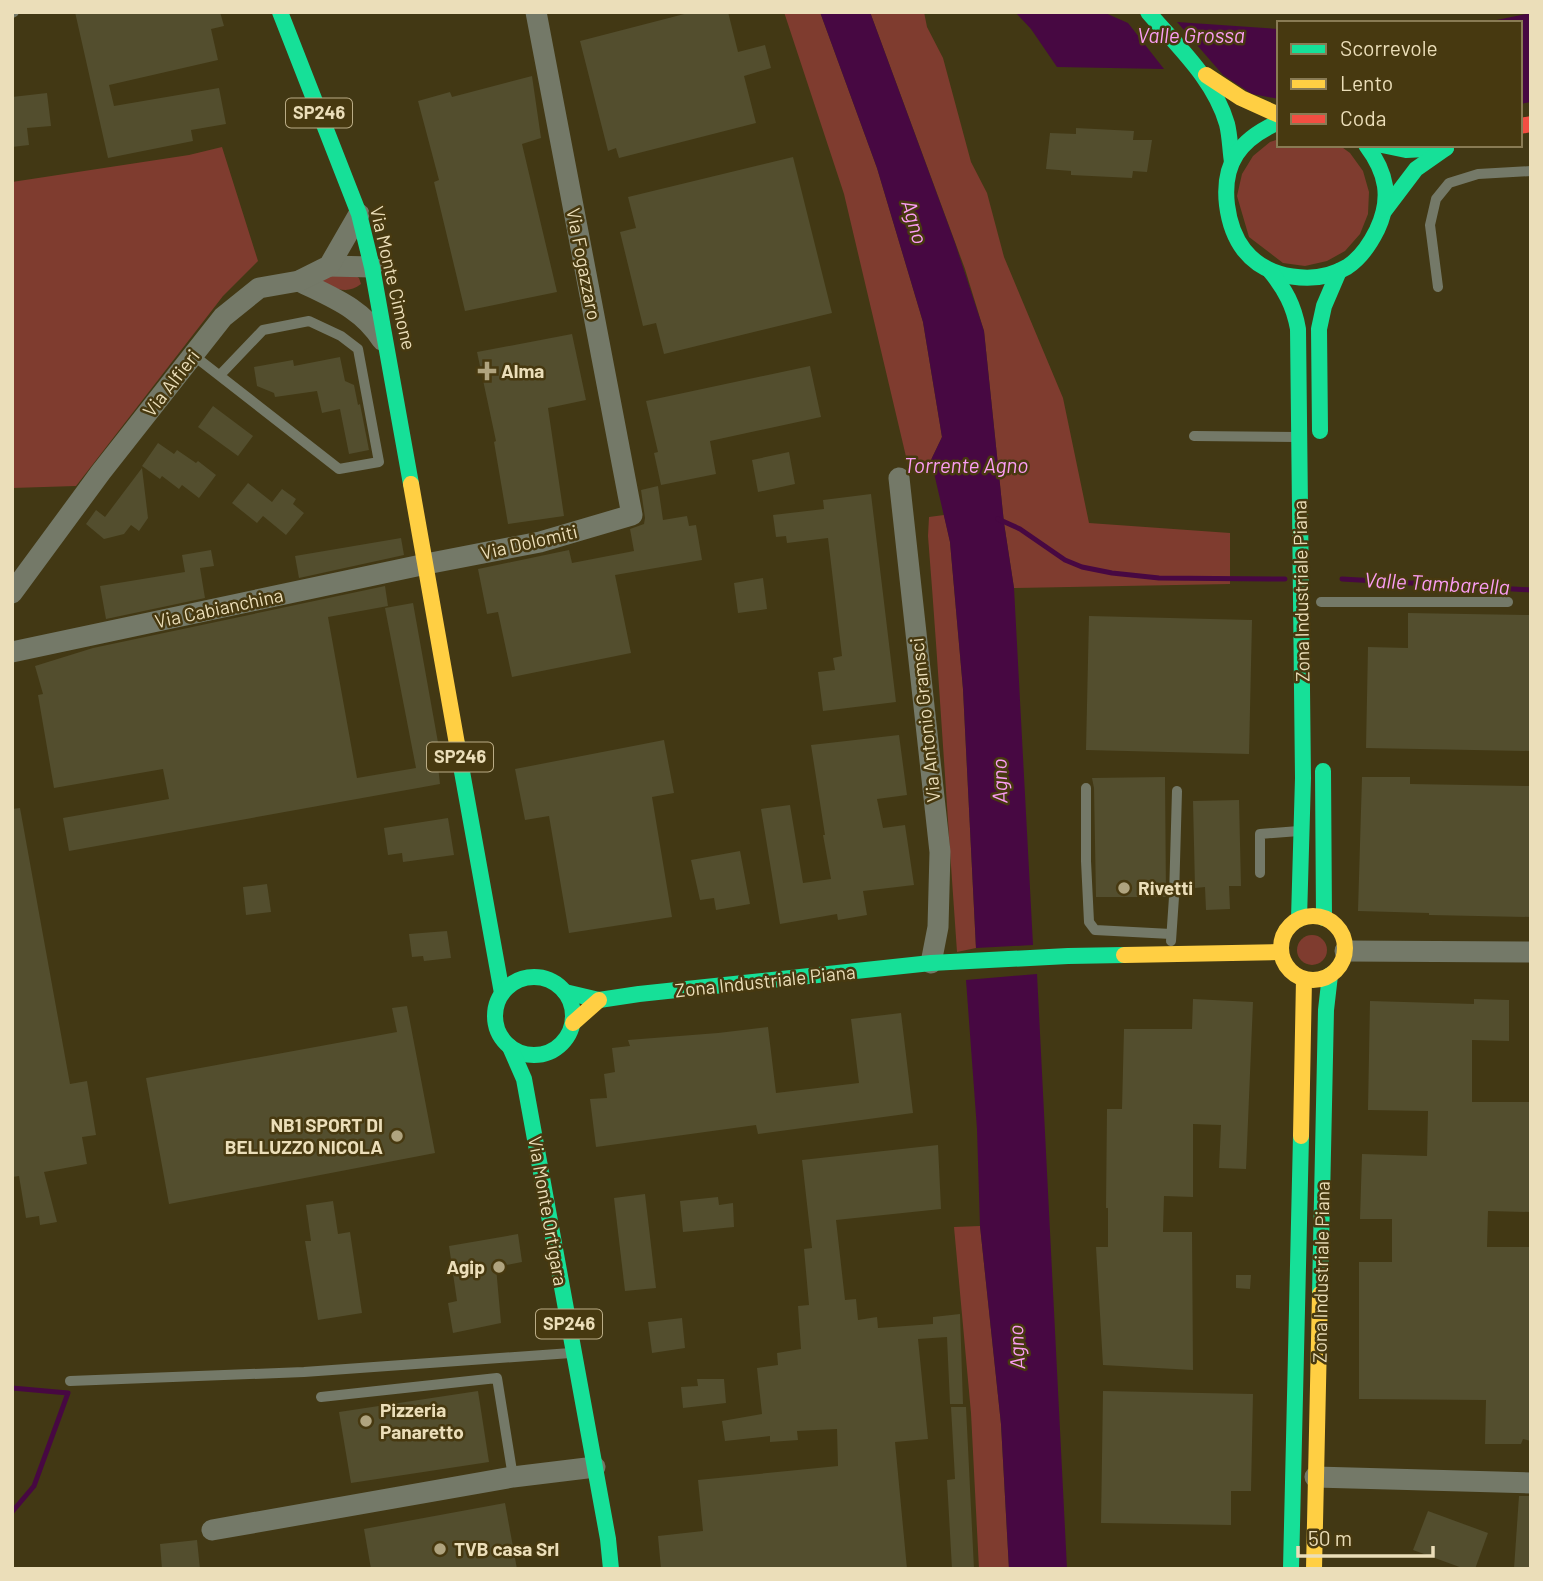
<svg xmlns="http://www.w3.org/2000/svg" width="1543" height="1581" font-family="Barlow,sans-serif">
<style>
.green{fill:#7f3c2f}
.water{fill:#470842}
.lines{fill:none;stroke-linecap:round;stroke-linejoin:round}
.stream{stroke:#470842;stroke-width:5}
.building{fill:#534e2e}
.lane{stroke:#747968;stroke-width:10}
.street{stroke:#747968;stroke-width:21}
.fast{stroke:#16e098;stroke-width:16}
.slow{stroke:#ffcf43;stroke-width:16}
.jam{stroke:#f24e42;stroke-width:16}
.poi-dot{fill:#b0a47f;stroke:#473910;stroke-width:2.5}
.labels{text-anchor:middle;stroke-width:5;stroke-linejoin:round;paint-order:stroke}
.shield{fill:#473910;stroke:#baac86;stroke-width:2}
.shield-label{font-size:18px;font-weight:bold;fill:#ebdeb9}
.street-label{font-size:19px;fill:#ebdeb9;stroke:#473910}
.poi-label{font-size:19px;font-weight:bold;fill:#ebdeb9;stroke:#473910;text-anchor:start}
.water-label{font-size:21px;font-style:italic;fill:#fb9df3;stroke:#473910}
</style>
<rect width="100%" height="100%" fill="#423814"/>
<g class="green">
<polygon points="784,12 820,12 877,168 923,322 942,437 931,460 908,465 844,194"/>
<polygon points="870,12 924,12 927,27 943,58 971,162 987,193 1004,257 1063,398 1089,523 1230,533 1230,584 1014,588 1004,523 984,331 965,269"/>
<polygon points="1279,139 1279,145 1339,145 1350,153 1363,171 1369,192 1368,214 1360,234 1345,251 1327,261 1305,266 1283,263 1249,237 1237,196 1242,174 1253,156 1270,142"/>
<polygon points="222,147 258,261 223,296 76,486 12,488 12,182 189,155"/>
<path d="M351,273L359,278L361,284C346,296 333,287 316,281L324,276Z"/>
<path d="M944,515L950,542L963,689L976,948L957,952C947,813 939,674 928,536L929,517Z"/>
<circle cx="1312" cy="950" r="15"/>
<polygon points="980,1226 1001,1424 1009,1569 979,1569 971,1413 954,1227"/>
</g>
<g class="water">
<polygon points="820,12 870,12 955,243 984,331 1004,523 1014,588 1033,945 976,948 963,689 950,542 931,460 942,437 923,322 877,168"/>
<polygon points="1015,12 1103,12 1128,23 1164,69 1057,67 1031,29"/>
<polygon points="1531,13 1531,102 1520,104 1520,23 1482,23"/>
<polygon points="1177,22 1279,29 1279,99 1252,94 1223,75"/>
<polygon points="1037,974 1067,1569 1009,1569 1001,1424 980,1226 977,1129 966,980"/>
</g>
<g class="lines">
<g class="stream">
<polyline points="1135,38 1157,37"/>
<polyline points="998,519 1020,529 1065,560 1082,567 1112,573 1159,578 1285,579"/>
<polyline points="1342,579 1531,590"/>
<polyline points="12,1388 68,1393 34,1486 12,1512"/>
</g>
</g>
<g class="building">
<polygon points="75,12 220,12 224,26 211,29 218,60 109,85 114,106 219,88 226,124 191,130 193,141 108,158"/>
<polygon points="692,12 728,12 738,52 765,45 771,68 744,76 756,123 619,158 616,148 608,151 580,41"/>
<polygon points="532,76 541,138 522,144 557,292 465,311 434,182 439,180 418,101 450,92 452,97"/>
<polygon points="47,93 51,126 27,128 29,145 12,147 12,97"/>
<polygon points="1076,128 1134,131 1133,140 1152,140 1147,172 1133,171 1132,178 1071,175 1071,171 1046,169 1050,133 1076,134"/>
<polygon points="793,157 832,313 664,354 656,323 643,326 620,232 636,228 628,197"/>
<polygon points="572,334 586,400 548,408 564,516 508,524 494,442 496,441 477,352"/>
<polygon points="340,357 345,381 354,385 358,405 360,404 369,450 349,454 340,409 322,413 317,391 275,397 274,393 257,386 254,367 293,360 294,366"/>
<polygon points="810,366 821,417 710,441 716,474 661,485 654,453 658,452 646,401"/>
<polygon points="213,406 253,436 238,456 198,427"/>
<polygon points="158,443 174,454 177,450 196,463 198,461 216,475 199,498 182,485 179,489 162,476 160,479 142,466"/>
<polygon points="789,452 795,484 758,492 752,460"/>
<polygon points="142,468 148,518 139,531 131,525 124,534 104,539 86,524 96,510 105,517"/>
<polygon points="248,483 272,502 282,489 296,499 293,504 304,513 286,535 263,516 257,523 232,503"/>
<polygon points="658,486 663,520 687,516 689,526 696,525 702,560 615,575 631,653 512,677 498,612 487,614 478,569 569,550 572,563 634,551 630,529 644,524 645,518 641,490"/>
<polygon points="871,494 896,702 823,711 818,672 835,670 833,658 842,656 828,538 787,543 786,536 776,537 773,515 824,509 823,500"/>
<polygon points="401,538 404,555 299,578 295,556"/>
<polygon points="211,550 214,566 200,568 205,598 106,619 100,586 185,572 182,555"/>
<polygon points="763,578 767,609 738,613 734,583"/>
<polygon points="385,586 388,606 328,617 357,778 416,768 385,608 413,603 439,748 436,748 440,784 69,851 63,818 169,799 163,769 54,788 38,695 43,694 35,666 93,648"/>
<polygon points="1408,613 1531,615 1531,751 1366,748 1368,647 1408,648"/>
<polygon points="1089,616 1252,620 1249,754 1086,750"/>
<polygon points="899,735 907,795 877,799 883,828 905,825 914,885 863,891 867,915 838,920 837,914 780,924 761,809 790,805 803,883 831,879 823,835 825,835 811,745"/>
<polygon points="664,740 674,793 652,797 672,917 569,933 549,816 525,820 515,769"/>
<polygon points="1165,777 1166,897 1096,897 1094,788 1092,778"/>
<polygon points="1362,777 1410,777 1410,784 1531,786 1531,917 1429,915 1429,913 1358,911"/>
<polygon points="1239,800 1241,886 1229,886 1230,909 1206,910 1205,887 1195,888 1193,801"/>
<polygon points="20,808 70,1084 87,1081 96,1135 82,1137 87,1164 44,1172 57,1222 40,1225 39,1216 26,1218 19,1176 12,1177 12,809"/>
<polygon points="448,818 454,855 403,862 402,853 388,855 384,828"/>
<polygon points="740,851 750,904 716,910 714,898 700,900 691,860"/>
<polygon points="267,884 271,912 246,915 243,887"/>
<polygon points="447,931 451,958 424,961 423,956 412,957 409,934"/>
<polygon points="1193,999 1253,1002 1246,1169 1219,1168 1221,1125 1193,1124 1193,1197 1164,1196 1163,1232 1192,1232 1193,1370 1103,1365 1096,1247 1108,1247 1108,1208 1106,1208 1107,1109 1122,1109 1124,1029 1192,1029"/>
<polygon points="1474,999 1509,1000 1509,1041 1472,1040 1472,1102 1531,1102 1531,1212 1488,1211 1487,1247 1531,1247 1531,1441 1523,1439 1521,1444 1485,1444 1486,1400 1359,1399 1359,1262 1392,1262 1392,1219 1360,1219 1362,1154 1427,1156 1428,1111 1368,1110 1370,1001 1474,1004"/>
<polygon points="407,1006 435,1153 169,1204 146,1078 397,1032 392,1008"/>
<polygon points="901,1013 913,1113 758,1134 756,1125 596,1147 590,1099 607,1098 604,1074 615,1072 612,1048 630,1046 628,1040 718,1033 768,1027 776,1093 859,1083 851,1019"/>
<polygon points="938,1145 941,1209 836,1220 845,1300 856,1299 858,1320 877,1317 878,1328 933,1324 933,1317 960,1314 963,1404 950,1404 947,1337 918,1339 928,1439 895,1442 907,1569 661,1569 658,1536 703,1531 698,1480 838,1466 837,1429 797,1431 798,1440 770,1442 770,1436 725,1441 722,1421 762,1414 757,1368 778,1365 777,1353 801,1349 798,1306 809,1305 804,1249 812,1248 802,1160"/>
<polygon points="645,1194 656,1288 625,1291 614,1198"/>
<polygon points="718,1197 719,1205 733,1203 734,1227 683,1232 680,1201"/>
<polygon points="333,1201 338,1234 350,1232 362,1313 318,1320 305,1241 311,1241 306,1205"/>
<polygon points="518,1234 522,1262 496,1267 501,1323 453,1333 448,1303 457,1301 449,1246"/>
<polygon points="1236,1275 1251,1275 1250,1289 1236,1288"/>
<polygon points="682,1318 685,1348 652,1353 648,1322"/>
<polygon points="697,1379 724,1379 726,1403 683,1408 681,1387 698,1386"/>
<polygon points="478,1391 489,1462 351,1483 339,1412"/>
<polygon points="1103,1391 1253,1394 1251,1491 1231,1491 1231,1525 1101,1523"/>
<polygon points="951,1407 966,1407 974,1569 952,1569 947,1480 955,1479"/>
<polygon points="1519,1496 1531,1496 1531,1569 1514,1569"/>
<polygon points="505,1503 517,1569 371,1569 364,1529"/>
<polygon points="1428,1511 1488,1533 1475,1569 1465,1569 1413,1550"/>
<polygon points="197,1540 200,1569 162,1569 160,1544"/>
</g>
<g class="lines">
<g class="lane">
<polyline points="12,13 14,12"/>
<polyline points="1438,287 1430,225 1436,199 1449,183 1478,174 1531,171"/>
<polyline points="193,355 339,469 379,462 358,349 341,336 309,321 263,330 220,375"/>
<polyline points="1194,436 1296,437"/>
<polyline points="1321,602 1508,602"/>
<polyline points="1086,788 1086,861 1089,922 1095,930 1171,934"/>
<polyline points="1260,873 1260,834 1299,831"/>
<polyline points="1171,941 1174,897 1177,791"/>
<polyline points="70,1381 304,1372 571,1353"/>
<polyline points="321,1397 497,1378 513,1477"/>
</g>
<g class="street">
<polyline points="329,266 372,267"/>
<path d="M299,281C331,297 362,308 382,340"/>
<polyline points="899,478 940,852 938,927 931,963"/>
<polyline points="12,593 101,472 223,317 259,288 299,281 329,266 359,214"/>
<polyline points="12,652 426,564 540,542 632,515 536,12"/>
<polyline points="1345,951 1531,952"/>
<polyline points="1315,1477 1531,1483"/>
<polyline points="212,1530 513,1477 595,1467"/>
</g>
<g class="fast">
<polyline points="280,12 359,214 372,267 411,484"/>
<path d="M1148,12C1177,46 1214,79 1227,124C1230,136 1230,149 1232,162"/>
<path d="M1279,122C1240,139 1222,163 1227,205C1229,221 1234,237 1244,250C1267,279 1315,286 1347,267C1361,258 1370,244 1377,230C1392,198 1387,173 1366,145"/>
<polyline points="1382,145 1406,150 1446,148"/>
<polyline points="1385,210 1416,169 1446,148"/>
<path d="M1270,271C1285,289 1294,306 1298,329L1303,778L1299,919"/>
<polyline points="1320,431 1319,329 1324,306 1339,271"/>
<polyline points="457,744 502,993"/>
<polyline points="1323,771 1324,918"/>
<circle cx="534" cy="1016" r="39"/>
<polyline points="565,992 599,1000 639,994 931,963 1068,956 1124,955"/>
<polyline points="510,1047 524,1079 608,1539 611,1569"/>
<polyline points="1320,1294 1326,1010 1330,975"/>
<polyline points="1291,1569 1301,1136"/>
</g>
<g class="slow">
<polyline points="1206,75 1241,98 1279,115"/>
<polyline points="411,484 457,744"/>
<circle cx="1313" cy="948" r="32"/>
<polyline points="1124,955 1280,952"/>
<polyline points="573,1023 599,1000"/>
<polyline points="1301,1136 1304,979"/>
<polyline points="1314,1569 1320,1294"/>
</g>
<polyline class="jam" points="1520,126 1531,124"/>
</g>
<g class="poi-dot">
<path d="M483.5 360.5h7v7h7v7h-7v7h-7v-7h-7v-7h7z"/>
<circle cx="1124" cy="888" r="7"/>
<circle cx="397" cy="1136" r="7"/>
<circle cx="499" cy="1267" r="7"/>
<circle cx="366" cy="1421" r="7"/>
<circle cx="440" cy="1549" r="7"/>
</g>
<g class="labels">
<g class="shield">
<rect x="286" y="98.5" width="66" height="29" rx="5"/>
<rect x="427" y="742.5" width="66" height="29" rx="5"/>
<rect x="536" y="1309.5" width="66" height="29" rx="5"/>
</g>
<g class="shield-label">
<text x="319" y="119">SP246</text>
<text x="460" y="763">SP246</text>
<text x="569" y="1330">SP246</text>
</g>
<g class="street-label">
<text transform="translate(584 264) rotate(79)" y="7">Via Fogazzaro</text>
<text transform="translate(393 278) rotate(77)" y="7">Via Monte Cimone</text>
<text transform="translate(171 383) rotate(-52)" y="7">Via Alfieri</text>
<text transform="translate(529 542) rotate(-13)" y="7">Via Dolomiti</text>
<text transform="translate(1301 591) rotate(-91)" y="7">Zona Industriale Piana</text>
<text transform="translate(219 608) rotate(-12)" y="7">Via Cabianchina</text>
<text transform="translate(925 720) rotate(-96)" y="7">Via Antonio Gramsci</text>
<text transform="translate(765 981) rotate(-6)" y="7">Zona Industriale Piana</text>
<text transform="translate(548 1211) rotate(80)" y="7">Via Monte Ortigara</text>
<text transform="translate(1321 1272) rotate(-89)" y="7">Zona Industriale Piana</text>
</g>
<g class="poi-label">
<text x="501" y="378">Alma</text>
<text x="1138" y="895">Rivetti</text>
<text x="383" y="1132" text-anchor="end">NB1 SPORT DI<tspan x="383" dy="22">BELLUZZO NICOLA</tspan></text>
<text x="485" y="1274" text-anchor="end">Agip</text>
<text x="380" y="1417">Pizzeria<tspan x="380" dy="22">Panaretto</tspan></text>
<text x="454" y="1556">TVB casa Srl</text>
</g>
<g class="water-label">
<text x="1191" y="43">Valle Grossa</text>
<text transform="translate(914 222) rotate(74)" y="7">Agno</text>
<text x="966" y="473">Torrente Agno</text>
<text transform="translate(1437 584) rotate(3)" y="7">Valle Tambarella</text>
<text transform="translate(1000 781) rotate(-91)" y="7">Agno</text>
<text transform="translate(1017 1347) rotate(-93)" y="7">Agno</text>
</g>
</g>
<rect width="1543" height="1581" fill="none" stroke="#ebdeb9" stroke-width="28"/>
<rect x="1277" y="21" width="245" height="126" fill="#473910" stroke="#897b54" stroke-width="2"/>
<rect x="1291" y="44" width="35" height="10" fill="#16e098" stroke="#897b54" stroke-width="2"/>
<text x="1340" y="56" font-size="21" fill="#ebdeb9">Scorrevole</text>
<rect x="1291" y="79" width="35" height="10" fill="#ffcf43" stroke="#897b54" stroke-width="2"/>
<text x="1340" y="91" font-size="21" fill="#ebdeb9">Lento</text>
<rect x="1291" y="114" width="35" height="10" fill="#f24e42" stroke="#897b54" stroke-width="2"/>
<text x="1340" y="126" font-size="21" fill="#ebdeb9">Coda</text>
<path d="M1298 1546v10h135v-10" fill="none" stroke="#ebdeb9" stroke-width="3.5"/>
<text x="1308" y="1546" font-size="21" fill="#ebdeb9" stroke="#473910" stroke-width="5" paint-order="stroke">50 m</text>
</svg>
